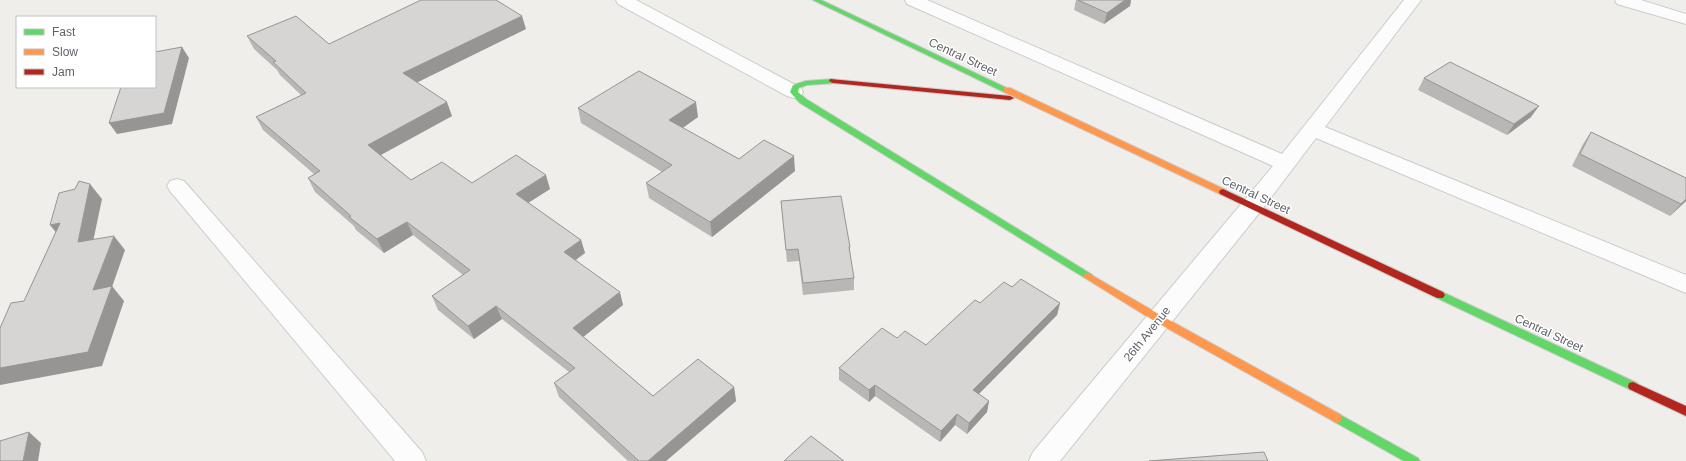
<svg xmlns="http://www.w3.org/2000/svg" width="1686" height="461" font-family="Arial,sans-serif">
<style>
.lines{fill:none;stroke-linecap:round;stroke-linejoin:round}
.street-casing{stroke:#cbcccc;stroke-width:2}
.fast-casing{stroke:#cacacb;stroke-width:2}
.slow-casing{stroke:#cacacb;stroke-width:2}
.jam-casing{stroke:#cacacb;stroke-width:2}
.street{fill:#fdfcfc;fill-rule:evenodd}
.fast{fill:#63d668;fill-rule:evenodd}
.slow{fill:#ff974d;fill-rule:evenodd}
.jam{fill:#b3261e;fill-rule:evenodd}
.wall{fill:#b8b7b5}
.shaded-wall{fill:#969594}
.building{fill:#d6d5d3;stroke:#969594}
.labels{text-anchor:middle;stroke-width:3;stroke-linejoin:round;paint-order:stroke}
.street-label{font-size:12px;fill:#5f6368;stroke:#fff}
</style>
<rect width="100%" height="100%" fill="#efeeea"/>
<g class="lines">
<defs>
<g id="street">
<polygon points="616,0 636,0 801,88 803,92 801,96 794,98 787,96 618,4"/>
<polygon points="905,0 927,0 1282,154 1404,0 1421,0 1325,127 1686,275 1686,293 1316,138 1260,212 1060,461 1029,461 1033,452 1273,166 907,4"/>
<polygon points="1615,0 1641,0 1686,14 1686,24 1617,4"/>
<polygon points="177,179 184,181 422,452 426,461 395,461 170,191 167,186 170,181"/>
</g>
<g id="fast">
<polygon points="813,0 821,0 1011,90 1007,92 1004,92"/>
<polygon points="833,79 837,81 836,83 807,85 799,88 798,92 806,99 1091,274 1093,276 1091,278 1085,278 800,103 790,92 793,85 806,81"/>
<polygon points="1440,291 1637,383 1638,386 1637,389 1633,390 1629,389 1437,298 1435,295 1437,292"/>
<polygon points="1337,413 1418,458 1420,461 1404,461 1333,421 1332,418 1333,415"/>
</g>
<g id="slow">
<polygon points="1004,88 1010,88 1226,190 1227,192 1223,195 1220,194 1004,92"/>
<polygon points="1088,273 1162,316 1341,415 1342,418 1341,421 1337,423 1333,421 1156,322 1085,278 1083,276 1085,274"/>
</g>
<g id="jam">
<polygon points="830,79 1010,96 1014,98 1010,100 833,83 829,81"/>
<polygon points="1223,189 1443,292 1445,295 1443,298 1437,298 1220,194 1219,192 1220,190"/>
<polygon points="1633,382 1686,406 1686,416 1629,389 1628,386 1629,383"/>
</g>
</defs>
<use href="#street" class="street-casing"/>
<use href="#fast" class="fast-casing"/>
<use href="#slow" class="slow-casing"/>
<use href="#jam" class="jam-casing"/>
<use href="#street" class="street"/>
<use href="#fast" class="fast"/>
<use href="#slow" class="slow"/>
<use href="#jam" class="jam"/>
</g>
<g class="wall">
<polygon points="1076,0 1131,0 1130,6 1104,24 1074,10"/>
<polygon points="526,29 417,82 452,116 381,155 411,180 472,183 550,189 528,203 581,240 585,253 576,260 623,305 583,337 653,396 734,387 736,401 666,461 628,461 559,397 554,383 569,372 502,319 474,339 438,310 432,296 463,275 413,235 384,253 356,230 354,226 315,192 308,178 314,174 263,130 256,117 301,95 280,75 277,70 254,49 247,36 329,44"/>
<polygon points="1424,78 1531,117 1507,135 1418,90"/>
<polygon points="578,108 698,117 683,128 739,159 795,171 712,237 649,198 646,183 662,172 581,123"/>
<polygon points="1591,132 1686,178 1686,201 1670,216 1572,166 1583,144"/>
<polygon points="781,201 850,247 850,254 854,278 854,290 803,295 799,261 787,262"/>
<polygon points="1012,287 1060,303 1057,315 978,394 989,401 987,412 967,434 955,425 940,442 875,396 869,402 839,380 839,368 897,338 926,345 980,303"/>
</g>
<g class="shaded-wall">
<polygon points="1125,0 1131,0 1130,6 1104,24 1107,13"/>
<polygon points="522,16 526,29 408,87 403,73"/>
<polygon points="182,47 189,58 172,124 117,134 109,123"/>
<polygon points="447,102 452,116 375,158 368,145"/>
<polygon points="696,102 698,117 672,135 669,120"/>
<polygon points="1539,106 1531,117 1507,135 1514,124"/>
<polygon points="794,156 795,171 712,237 710,222"/>
<polygon points="546,175 550,189 520,208 516,194"/>
<polygon points="90,184 102,199 90,256 78,242"/>
<polygon points="1686,199 1686,201 1670,216 1681,204"/>
<polygon points="407,222 413,235 384,253 377,239"/>
<polygon points="60,223 62,240 50,225"/>
<polygon points="114,236 125,250 106,304 93,290"/>
<polygon points="581,240 585,253 568,265 564,252"/>
<polygon points="112,286 124,301 102,366 0,385 0,368"/>
<polygon points="620,292 623,305 577,342 573,328"/>
<polygon points="1060,303 1057,315 971,402 973,390"/>
<polygon points="496,306 502,319 474,339 468,326"/>
<polygon points="875,385 875,396 869,402 869,390"/>
<polygon points="734,387 736,401 666,461 648,461"/>
<polygon points="989,401 987,412 967,434 969,423"/>
<polygon points="957,414 955,425 940,442 941,431"/>
<polygon points="29,432 41,443 38,461 23,461"/>
</g>
<g class="building">
<polygon points="421,0 496,0 522,16 403,73 447,102 368,145 411,180 442,162 472,183 516,155 546,175 516,194 581,240 564,252 620,292 573,328 653,396 698,359 734,387 648,461 639,461 554,383 575,368 496,306 468,326 432,296 470,270 407,222 377,239 349,217 351,216 308,178 320,171 256,117 306,93 273,62 276,61 247,36 296,16 329,44"/>
<polygon points="1078,0 1125,0 1107,13"/>
<polygon points="182,47 164,113 109,123 121,87 155,87 155,52"/>
<polygon points="1450,62 1539,106 1514,124 1424,78"/>
<polygon points="639,71 696,102 669,120 739,159 764,140 794,156 710,222 646,183 672,165 578,108"/>
<polygon points="1591,132 1686,178 1686,199 1681,204 1580,154"/>
<polygon points="79,181 90,184 78,242 114,236 93,290 112,286 88,352 0,368 0,328 11,303 24,301 60,223 50,225 59,193 75,189"/>
<polygon points="841,196 850,247 849,247 854,278 803,283 798,249 786,250 781,201"/>
<polygon points="1021,279 1060,303 973,390 989,401 969,423 957,414 941,431 875,385 869,390 839,368 882,328 897,338 905,331 926,345 975,300 980,303 1004,282 1012,287"/>
<polygon points="29,432 23,461 0,461 0,441"/>
<polygon points="811,436 844,461 784,461"/>
<polygon points="1264,452 1268,461 1149,461"/>
</g>
<g class="labels">
<g class="street-label">
<text transform="translate(963 57) rotate(25)" y="4">Central Street</text>
<text transform="translate(1256 195) rotate(25)" y="4">Central Street</text>
<text transform="translate(1549 333) rotate(25)" y="4">Central Street</text>
<text transform="translate(1147 334) rotate(-51)" y="4">26th Avenue</text>
</g>
</g>
<rect x="16" y="16" width="140" height="72" fill="#ffffff" stroke="#bfc1c3"/>
<rect x="24" y="29" width="20" height="6" fill="#63d668" stroke="#bfc1c3"/>
<text x="52" y="36" font-size="12" fill="#5f6368">Fast</text>
<rect x="24" y="49" width="20" height="6" fill="#ff974d" stroke="#bfc1c3"/>
<text x="52" y="56" font-size="12" fill="#5f6368">Slow</text>
<rect x="24" y="69" width="20" height="6" fill="#b3261e" stroke="#bfc1c3"/>
<text x="52" y="76" font-size="12" fill="#5f6368">Jam</text>
</svg>
